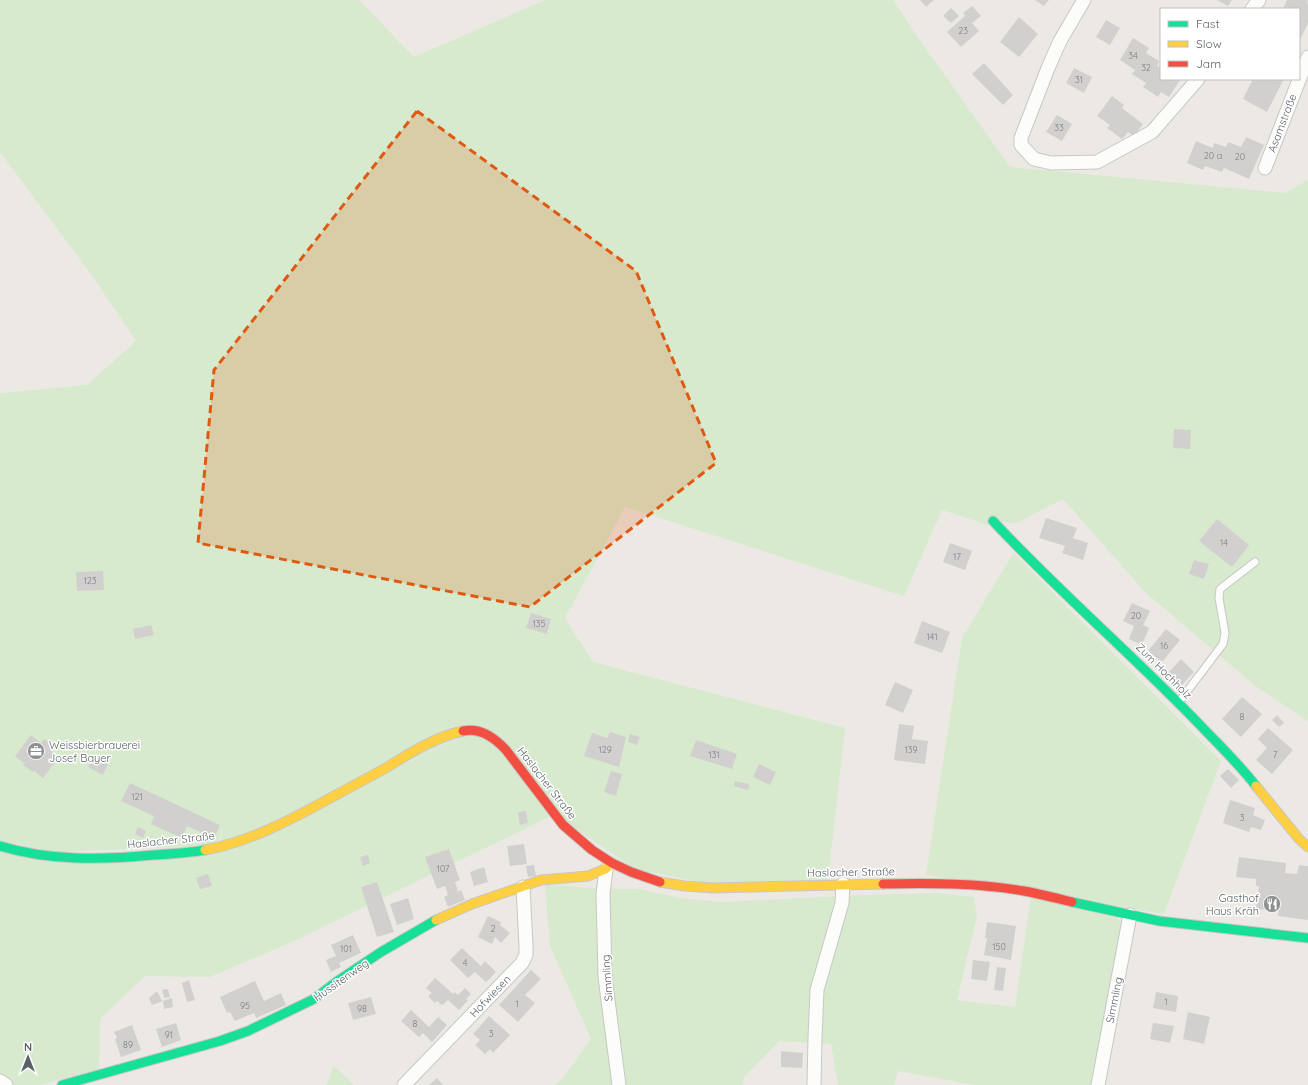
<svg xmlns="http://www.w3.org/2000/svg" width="1308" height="1085" font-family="Quicksand,sans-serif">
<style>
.green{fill:#d7eace}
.building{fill:#d2d0ce}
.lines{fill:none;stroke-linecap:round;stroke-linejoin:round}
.lane-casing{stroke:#c7c7c6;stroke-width:9}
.street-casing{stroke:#c7c7c6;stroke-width:15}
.fast-casing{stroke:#c7c7c6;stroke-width:11}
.slow-casing{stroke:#c7c7c6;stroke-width:11}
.jam-casing{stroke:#c7c7c6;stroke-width:11}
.lane{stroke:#fcfcfb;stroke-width:7}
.street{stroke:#fcfcfb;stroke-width:13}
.fast{stroke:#16e098;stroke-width:9}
.slow{stroke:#ffcf43;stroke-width:9}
.jam{stroke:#f24e42;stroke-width:9}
.marked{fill:#e15910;fill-opacity:0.2;stroke:#e15910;stroke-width:3;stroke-dasharray:8 5;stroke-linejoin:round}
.labels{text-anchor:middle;stroke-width:3;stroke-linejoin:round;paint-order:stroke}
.number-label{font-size:9px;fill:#797e80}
.street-label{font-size:11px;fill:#5a6165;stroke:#fff}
.poi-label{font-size:11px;fill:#5a6165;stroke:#fff;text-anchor:start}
</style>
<rect width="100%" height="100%" fill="#ece9e5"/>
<g class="green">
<polygon points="0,0 359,0 414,57 545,0 894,0 912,29 1010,167 1285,193 1308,180 1308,721 1254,685 1145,592 1063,499 1016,523 993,521 988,525 942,510 904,596 625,507 565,618 593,662 845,728 828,880 705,883 635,869 554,814 539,822 294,941 210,977 145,976 100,1019 99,1069 40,1085 12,1085 0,1077 0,845 50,859 219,853 395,768 488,726 220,845 223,825 218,843 208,846 56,852 0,841 0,393 87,385 136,341 91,274 0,152"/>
<polygon points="1013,553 1221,761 1164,914 926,875 962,638"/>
<polygon points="545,884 589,888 640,889 680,898 722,902 860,895 937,893 974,897 977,916 957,1000 1015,1007 1031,897 1116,917 1124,926 1097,1085 974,1085 898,1071 894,1085 838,1085 831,1044 779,1041 744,1077 743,1085 555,1085 562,1079 591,1039 550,946"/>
<polygon points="334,1066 354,1085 326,1085"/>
</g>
<g class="building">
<polygon points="920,0 934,0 926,7"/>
<polygon points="1035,0 1049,0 1044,6"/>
<polygon points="1217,0 1232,0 1228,6"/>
<polygon points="1287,0 1308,0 1307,3 1308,4 1308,23 1299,42 1299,9 1283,9"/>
<polygon points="972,6 981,16 972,23 979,31 961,47 947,32 965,16 963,13"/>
<polygon points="951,8 959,16 951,23 943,16"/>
<polygon points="1019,17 1038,34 1019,57 1000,42"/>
<polygon points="1106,20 1120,28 1110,45 1096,37"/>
<polygon points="1133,38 1149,48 1146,53 1159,61 1157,66 1161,68 1161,79 1178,79 1180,80 1169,97 1161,92 1158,97 1143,87 1146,83 1132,74 1135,70 1120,60"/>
<polygon points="984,63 1013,95 1003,105 972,74"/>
<polygon points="1074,68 1092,77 1084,93 1066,83"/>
<polygon points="1253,79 1284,79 1267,112 1243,99"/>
<polygon points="1112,96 1124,105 1122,108 1143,124 1134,136 1128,132 1122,139 1107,128 1110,125 1097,116"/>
<polygon points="1057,115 1072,124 1062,141 1046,132"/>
<polygon points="1246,137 1264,145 1249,179 1224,168 1222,172 1205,166 1203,170 1187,163 1196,141 1213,148 1214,143 1226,147 1228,142 1241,147"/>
<polygon points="1174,429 1191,430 1190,449 1173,448"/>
<polygon points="1046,518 1077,528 1073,538 1088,543 1083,560 1062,553 1065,546 1039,538"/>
<polygon points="1217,519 1249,545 1232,567 1199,541"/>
<polygon points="950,543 972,551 965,570 943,562"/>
<polygon points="1194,560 1209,564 1204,579 1189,574"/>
<polygon points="103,571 104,590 77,591 76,572"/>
<polygon points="1132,603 1150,611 1143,625 1149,628 1142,645 1129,639 1134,626 1123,621"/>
<polygon points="531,613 551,619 547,634 526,628"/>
<polygon points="922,621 950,632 942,653 914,643"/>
<polygon points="151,625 154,635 135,639 133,629"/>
<polygon points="1166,629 1180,640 1162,662 1148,651"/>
<polygon points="1181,659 1194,672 1181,686 1167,674"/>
<polygon points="895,682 913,690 903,713 885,705"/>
<polygon points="1242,697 1262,714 1241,737 1222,719"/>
<polygon points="1277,715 1284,723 1279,727 1272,720"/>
<polygon points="899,724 914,726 912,739 928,741 925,764 894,760"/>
<polygon points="1268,728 1293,750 1272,774 1256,760 1267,748 1258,739"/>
<polygon points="610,732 626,737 619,767 584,756 592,733 607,738"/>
<polygon points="630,734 640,737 637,745 628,742"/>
<polygon points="31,735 41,743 44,739 53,746 50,750 59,757 43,778 34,771 33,772 23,765 25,764 15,756"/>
<polygon points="696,740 737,754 732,769 690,756"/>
<polygon points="93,757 108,764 103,775 88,767"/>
<polygon points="759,764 776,772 770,785 753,777"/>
<polygon points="1228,769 1239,780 1231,788 1220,776"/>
<polygon points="611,771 622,774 616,796 604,792"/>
<polygon points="735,781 749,784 748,790 734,786"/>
<polygon points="130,783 220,825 214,838 187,826 182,838 151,824 154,816 121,801"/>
<polygon points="1230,800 1255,808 1253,815 1265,820 1261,830 1251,827 1249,832 1223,823"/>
<polygon points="526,811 528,823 520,825 518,812"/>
<polygon points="138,827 146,831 143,838 135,834"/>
<polygon points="524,844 527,864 510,866 507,846"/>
<polygon points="449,849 460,880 455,882 458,892 461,890 465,900 448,907 444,897 448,895 445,886 437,889 425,857"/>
<polygon points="368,855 370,863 363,866 360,857"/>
<polygon points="1239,857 1286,863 1285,873 1297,874 1299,865 1308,866 1308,920 1278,916 1279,911 1256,909 1259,886 1256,886 1256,879 1236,877"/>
<polygon points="534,865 536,876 528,877 526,866"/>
<polygon points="484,867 488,882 474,886 470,872"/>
<polygon points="208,874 212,886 200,889 196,878"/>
<polygon points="377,882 394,932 377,937 361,887"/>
<polygon points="408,898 414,919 397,925 390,904"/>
<polygon points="488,916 501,922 500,925 510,933 501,943 495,937 492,944 478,937"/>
<polygon points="987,922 1016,926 1011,960 984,955 987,938 985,938"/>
<polygon points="353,935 361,953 339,963 341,967 331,972 326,960 336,956 331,945"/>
<polygon points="462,948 481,966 485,961 496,972 486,982 475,972 468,978 450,960"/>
<polygon points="973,960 990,962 987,981 971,979"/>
<polygon points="997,967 1006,968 1003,991 994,990"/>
<polygon points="531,970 541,979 525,995 535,1003 518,1022 499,1005"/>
<polygon points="435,978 453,994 455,992 458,995 465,988 471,994 466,999 468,1000 459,1010 448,1000 442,1005 437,1001 435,1003 428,996 432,993 426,988"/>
<polygon points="189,980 195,1000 187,1002 182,983"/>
<polygon points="255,981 264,1001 281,993 286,1005 256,1018 254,1013 235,1021 230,1012 227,1013 220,997"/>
<polygon points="168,989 170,997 164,998 162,990"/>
<polygon points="157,991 162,1001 172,998 173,1007 164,1009 163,1001 152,1005 149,998"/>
<polygon points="1156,992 1178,996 1176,1012 1153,1008"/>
<polygon points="371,997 376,1014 353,1020 348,1003"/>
<polygon points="411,1010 429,1027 438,1017 447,1025 432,1042 423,1033 419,1037 401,1021"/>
<polygon points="1188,1012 1210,1017 1204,1044 1183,1039"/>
<polygon points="489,1016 510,1035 493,1053 490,1049 485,1054 475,1045 480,1040 473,1034"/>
<polygon points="176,1023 181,1040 162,1047 156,1029"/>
<polygon points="1153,1023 1174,1026 1170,1043 1150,1039"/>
<polygon points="132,1025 141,1050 121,1057 115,1039 117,1038 114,1032"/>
<polygon points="781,1051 803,1053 802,1068 781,1067"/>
<polygon points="437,1078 443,1085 429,1085"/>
</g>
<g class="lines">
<defs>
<polyline id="lane" points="1179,702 1223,644 1225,633 1219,598 1220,589 1255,562"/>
<g id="street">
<polyline points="1084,0 1060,41 1048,68 1021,138 1021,145 1034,159 1051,163 1097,162 1152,132 1198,79"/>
<polyline points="1252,9 1259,0"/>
<polyline points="1265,168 1308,57"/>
<polyline points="606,870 603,894 605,977 619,1085"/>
<polyline points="0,1081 6,1085"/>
<polyline points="404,1085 522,963 526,955 526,946 523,887"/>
<polyline points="814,1085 815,1038 817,990 842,903 843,884"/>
<polyline points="1098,1085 1130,915"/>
</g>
<g id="fast">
<path d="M993,521C1059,592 1133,655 1201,726C1219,745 1239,764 1256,786"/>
<path d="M0,846C50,861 101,860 153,855C170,854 188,853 205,850"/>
<polyline points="1072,902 1159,921 1308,938"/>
<polyline points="62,1085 220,1041 248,1031 314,999 336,982 381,952 436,920"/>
</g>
<g id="slow">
<polyline points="1256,786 1299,839 1308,847"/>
<path d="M205,850C247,842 285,823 323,802C343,791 364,780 384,769C409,754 434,737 463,731"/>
<polyline points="660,882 685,886 713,888 883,884"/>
<polyline points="436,920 472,904 541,880 588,876 605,869 612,863"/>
</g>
<g id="jam">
<path d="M463,731C480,727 495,738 506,750L563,825L592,850L612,863L631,872L660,882"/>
<path d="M883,884C930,883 978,883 1024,891C1040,894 1056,898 1072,902"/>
</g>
</defs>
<use href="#lane" class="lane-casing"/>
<use href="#street" class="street-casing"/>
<use href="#fast" class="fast-casing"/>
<use href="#slow" class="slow-casing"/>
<use href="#jam" class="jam-casing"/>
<use href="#lane" class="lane"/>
<use href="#street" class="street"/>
<use href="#fast" class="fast"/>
<use href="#slow" class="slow"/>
<use href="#jam" class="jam"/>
</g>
<path class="marked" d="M417,111L636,271L716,463L530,607L198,543L214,370Z"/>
<defs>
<symbol id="office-disc" viewBox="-11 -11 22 22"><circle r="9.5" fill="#8d9192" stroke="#fff"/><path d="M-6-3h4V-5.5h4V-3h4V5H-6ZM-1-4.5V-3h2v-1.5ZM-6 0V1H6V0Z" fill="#fff"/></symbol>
<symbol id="restaurant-disc" viewBox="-11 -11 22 22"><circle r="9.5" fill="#8d9192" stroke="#fff"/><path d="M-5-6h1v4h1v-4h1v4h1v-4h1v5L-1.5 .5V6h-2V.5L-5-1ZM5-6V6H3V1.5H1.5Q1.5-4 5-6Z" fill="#fff"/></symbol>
</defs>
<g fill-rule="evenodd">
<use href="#office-disc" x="26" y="741" width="20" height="20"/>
<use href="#restaurant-disc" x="1262" y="894" width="20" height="20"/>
</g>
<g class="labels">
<g class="number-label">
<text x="963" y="34">23</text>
<text x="1133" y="59">34</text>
<text x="1146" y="71">32</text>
<text x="1079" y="83">31</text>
<text x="1059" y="131">33</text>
<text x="1213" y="159">20 a</text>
<text x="1240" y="160">20</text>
<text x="1224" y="546">14</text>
<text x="957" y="560">17</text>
<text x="90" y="584">123</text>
<text x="1136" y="619">20</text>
<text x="539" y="627">135</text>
<text x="932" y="640">141</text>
<text x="1164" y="649">16</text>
<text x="1242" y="720">8</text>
<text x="605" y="753">129</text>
<text x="911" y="753">139</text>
<text x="714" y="758">131</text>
<text x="1275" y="758">7</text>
<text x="137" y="800">121</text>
<text x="1242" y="821">3</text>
<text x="443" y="872">107</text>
<text x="493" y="932">2</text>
<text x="999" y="950">150</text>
<text x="346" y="952">101</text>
<text x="465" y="966">4</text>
<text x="1166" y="1005">1</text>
<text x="517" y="1007">1</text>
<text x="245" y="1009">95</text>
<text x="362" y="1012">98</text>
<text x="415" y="1027">8</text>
<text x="491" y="1037">3</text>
<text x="169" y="1038">91</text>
<text x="128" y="1048">89</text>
</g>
<g class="street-label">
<text transform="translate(1282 123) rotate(-69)" y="4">Asamstraße</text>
<text transform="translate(1164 671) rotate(45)" y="4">Zum Hochholz</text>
<text transform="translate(547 783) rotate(52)" y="4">Haslacher Straße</text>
<text transform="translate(171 840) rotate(-6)" y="4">Haslacher Straße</text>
<text transform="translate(851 872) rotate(-1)" y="4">Haslacher Straße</text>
<text transform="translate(607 978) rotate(-94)" y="4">Simmling</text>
<text transform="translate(341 980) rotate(-35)" y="4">Hussitenweg</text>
<text transform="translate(490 996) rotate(-46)" y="4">Hofwiesen</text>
<text transform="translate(1114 1000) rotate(-79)" y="4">Simmling</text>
</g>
<g class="poi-label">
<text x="49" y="749">Weissbierbrauerei<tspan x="49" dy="13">Josef Bayer</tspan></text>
<text x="1259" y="902" text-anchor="end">Gasthof<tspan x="1259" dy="13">Haus Kräh</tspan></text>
</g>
</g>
<rect x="1160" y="8" width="140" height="72" fill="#ffffff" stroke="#bdc0c1"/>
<rect x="1168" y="21" width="20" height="6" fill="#16e098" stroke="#bdc0c1"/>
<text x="1196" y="28" font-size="12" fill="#5a6165">Fast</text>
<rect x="1168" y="41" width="20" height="6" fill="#ffcf43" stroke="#bdc0c1"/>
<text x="1196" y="48" font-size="12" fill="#5a6165">Slow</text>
<rect x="1168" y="61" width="20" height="6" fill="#f24e42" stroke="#bdc0c1"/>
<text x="1196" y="68" font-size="12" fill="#5a6165">Jam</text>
<g transform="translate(28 1057)" stroke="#ffffff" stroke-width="3" paint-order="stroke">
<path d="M0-3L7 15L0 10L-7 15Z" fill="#5a6165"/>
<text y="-6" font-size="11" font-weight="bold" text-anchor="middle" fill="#5a6165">N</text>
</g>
</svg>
